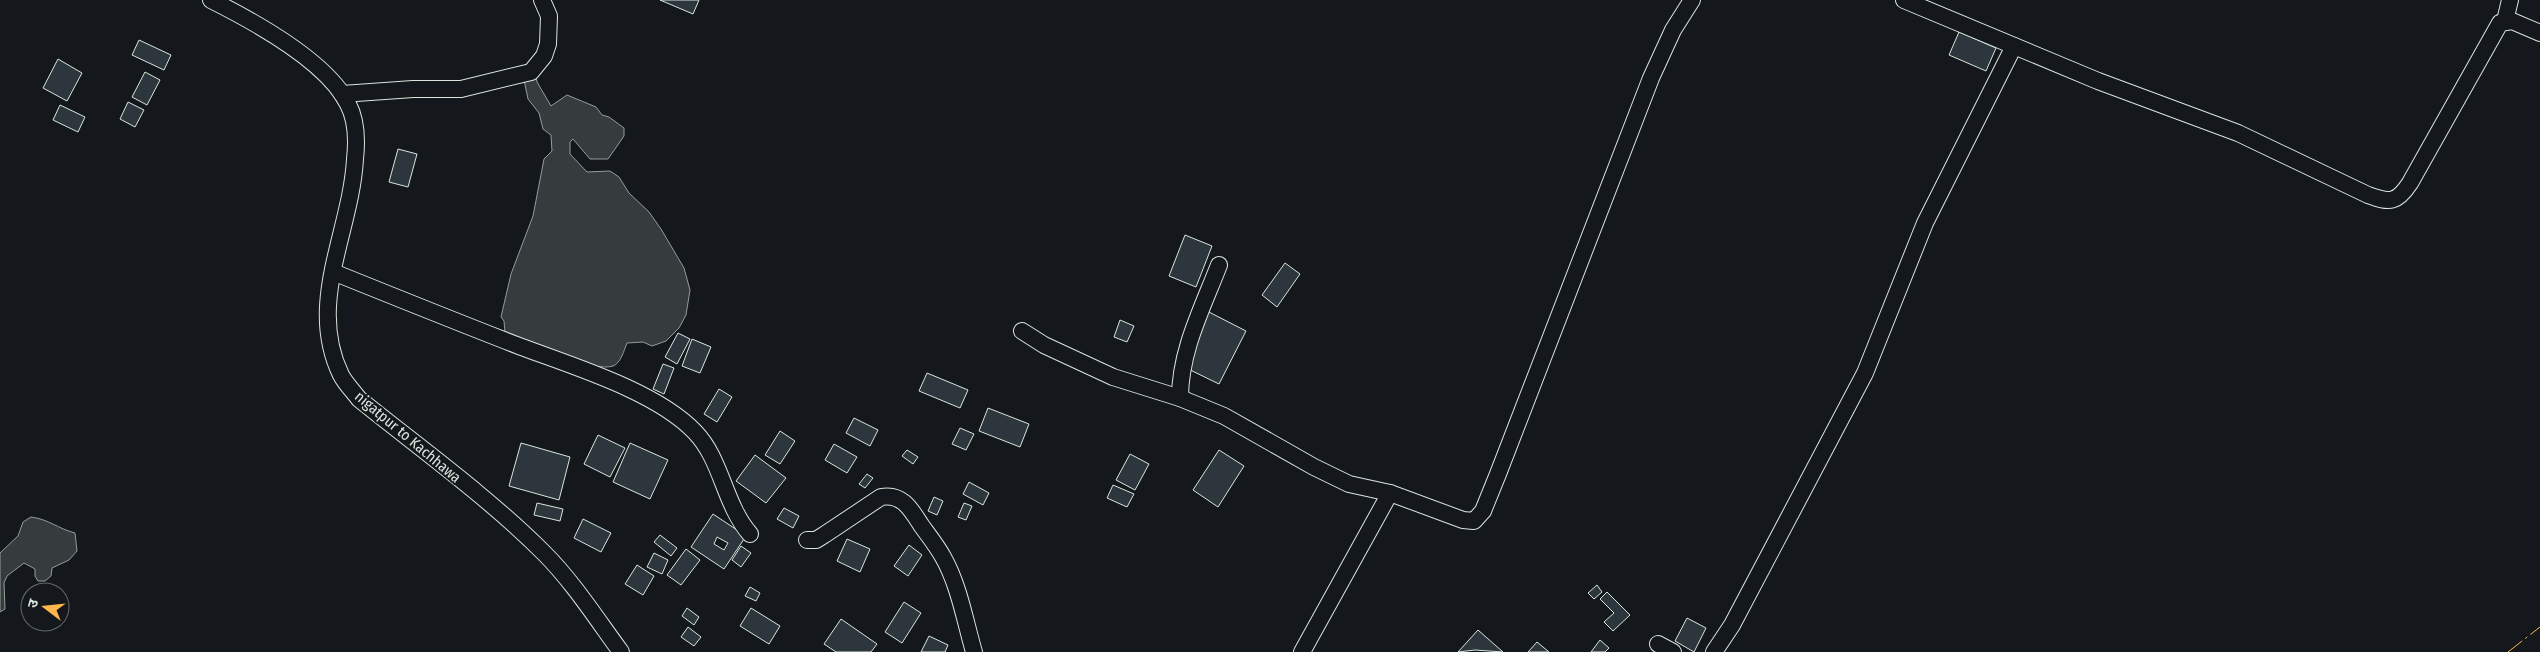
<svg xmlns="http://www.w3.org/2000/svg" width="2540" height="652" font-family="'Fira Sans Condensed','Noto Sans Devanagari',sans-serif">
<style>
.water{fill:#363b3e;stroke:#939e99}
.building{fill:#2c363c;stroke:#d8e6dc;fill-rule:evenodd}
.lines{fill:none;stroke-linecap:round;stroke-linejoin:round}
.minor-casing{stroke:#d8e6dc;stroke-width:18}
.minor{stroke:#14181c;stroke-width:16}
.power{stroke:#ffb74d;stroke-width:1;stroke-dasharray:18 4 2.5 4;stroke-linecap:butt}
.labels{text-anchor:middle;stroke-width:4;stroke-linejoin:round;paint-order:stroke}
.street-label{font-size:15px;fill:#d8e6dc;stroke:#14181c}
</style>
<rect width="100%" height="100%" fill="#14181c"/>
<g class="water">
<path d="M536,75L537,82L551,106L567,95L596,107L602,115L609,117L624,128V136L608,159H590L573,139L570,142V154L587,172L610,171L619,177L629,193L649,212L661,229L684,268L690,290L686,315L679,328L666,341L652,346L643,342L627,343C624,350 621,363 613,366C592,373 527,342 505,333L504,321L501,317L511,274L533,216L544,159L552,151L551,135L543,129L539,113L528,99L524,80Z"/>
<path d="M31,517C48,519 59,529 75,533L77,551L69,560L52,568L51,576L45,581H38L35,576V569L24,563L7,576L4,583L5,609L0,612V553L18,536L23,522Z"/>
</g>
<g class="building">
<polygon points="660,0 699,0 693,14"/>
<polygon points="1959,32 1996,48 1986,71 1949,55"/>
<polygon points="139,40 171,55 164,70 132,55"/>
<polygon points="58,59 82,73 67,101 43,88"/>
<polygon points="145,72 160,80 147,105 132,97"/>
<polygon points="128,102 144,110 135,127 120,119"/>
<polygon points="60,105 85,117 78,132 53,120"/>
<polygon points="398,149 417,154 408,187 389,182"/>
<polygon points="1185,235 1212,246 1196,287 1169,276"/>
<polygon points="1285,263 1300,274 1277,307 1262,295"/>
<polygon points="1205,310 1246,331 1219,384 1178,364"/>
<polygon points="1120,320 1134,326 1127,342 1114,337"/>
<polygon points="678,333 690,339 677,364 665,357"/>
<polygon points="692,339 711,347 700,373 682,366"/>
<polygon points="663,364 674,368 664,394 653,389"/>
<polygon points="927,373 968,390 960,408 919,391"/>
<polygon points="719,389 732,397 717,422 704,414"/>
<polygon points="988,408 1029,424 1020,447 979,431"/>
<polygon points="854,418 878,430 870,446 846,433"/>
<polygon points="960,428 974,434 966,450 952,444"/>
<polygon points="780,431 795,441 780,464 765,455"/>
<polygon points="598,435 625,448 610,477 584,464"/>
<polygon points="521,443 570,457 559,500 509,486"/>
<polygon points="630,443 668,460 650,499 613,482"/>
<polygon points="834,444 857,457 847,473 825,460"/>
<polygon points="907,450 918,457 913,464 902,456"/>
<polygon points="1219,450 1244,466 1218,507 1193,490"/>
<polygon points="1130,454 1149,464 1135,490 1116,480"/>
<polygon points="755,455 786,478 766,503 736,481"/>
<polygon points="867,474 873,478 865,488 859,484"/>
<polygon points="969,482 989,493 983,505 963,494"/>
<polygon points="1113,485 1134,494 1127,507 1107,498"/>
<polygon points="934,497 943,501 937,515 928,511"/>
<polygon points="537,503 563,509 560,521 534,515"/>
<polygon points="964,503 972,506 966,520 958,517"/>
<polygon points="784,508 799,516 793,528 777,519"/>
<path d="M713,514L746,536L724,569L691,547ZM717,537L728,543L724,550L714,544Z"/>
<polygon points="583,519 611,533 601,552 574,538"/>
<polygon points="660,535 677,548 671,556 654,542"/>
<polygon points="847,539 870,549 860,572 837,561"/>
<polygon points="909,545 922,555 908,576 894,566"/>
<polygon points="741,546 751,553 741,567 732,560"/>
<polygon points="686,549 700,560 681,585 667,575"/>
<polygon points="654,553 668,560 662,574 647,567"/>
<polygon points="637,565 654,576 643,595 625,584"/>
<polygon points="1597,585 1602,592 1594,599 1588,593"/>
<polygon points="750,587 760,593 756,601 745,596"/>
<polygon points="1607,592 1630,615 1613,631 1604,622 1614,613 1600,599"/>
<polygon points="904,602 921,613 902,643 885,632"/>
<polygon points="687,608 699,617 694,625 682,616"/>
<polygon points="751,608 780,626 769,644 740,626"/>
<polygon points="1687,618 1706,628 1694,652 1675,641"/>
<polygon points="841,619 877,644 871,652 836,652 824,644"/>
<polygon points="688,627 701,637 694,646 681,637"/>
<polygon points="1478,630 1503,652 1475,650 1458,652"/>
<polygon points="929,636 948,645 945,652 921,652"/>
<polygon points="1600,640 1609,648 1605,652 1591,652"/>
<polygon points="1537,642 1549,652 1528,652"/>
</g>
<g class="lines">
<defs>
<g id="minor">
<path d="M211,0C253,21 327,61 348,104C357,121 357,141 355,159C351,232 306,303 341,375C345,383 353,391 359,399C421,449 488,497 544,553C573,582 596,618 621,652"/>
<path d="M1904,0L2098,81L2238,133L2368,195C2390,203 2397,203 2410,183L2500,23L2512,21L2540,33"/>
<polyline points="2505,21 2510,0"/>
<polyline points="342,94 413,89 461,89 531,72 544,56 548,44 549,16 542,0"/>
<path d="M333,272C395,297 457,322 519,346C572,366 656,391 695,432C722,460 724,504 750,534"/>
<polyline points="1022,331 1044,345 1113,377 1180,398 1224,416 1314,467 1349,484 1390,493 1463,520 1474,521 1483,511 1498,474 1651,78 1673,30 1692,0"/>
<path d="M1180,398C1180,351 1202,309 1219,265"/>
<path d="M807,540H816L824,535L881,497C902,493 911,509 921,525C929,536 937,546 943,557C959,585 965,621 974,652"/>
<polyline points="1658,644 1673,652"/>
<polyline points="1302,652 1390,493"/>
<polyline points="1714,652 1732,625 1865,373 1925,223 2014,46"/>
</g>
</defs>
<use href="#minor" class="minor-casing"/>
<use href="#minor" class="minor"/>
<polyline class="power" points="2508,652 2540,627"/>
</g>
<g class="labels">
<g class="street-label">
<text transform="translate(408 437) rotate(40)" y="5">nigatpur to Kachhawa</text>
</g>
</g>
<g transform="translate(45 607) rotate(286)"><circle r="24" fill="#14181c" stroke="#626a69"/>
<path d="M0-4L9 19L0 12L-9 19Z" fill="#ffb74d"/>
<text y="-8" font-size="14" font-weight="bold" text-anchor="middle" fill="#d8e6dc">उ</text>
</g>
</svg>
